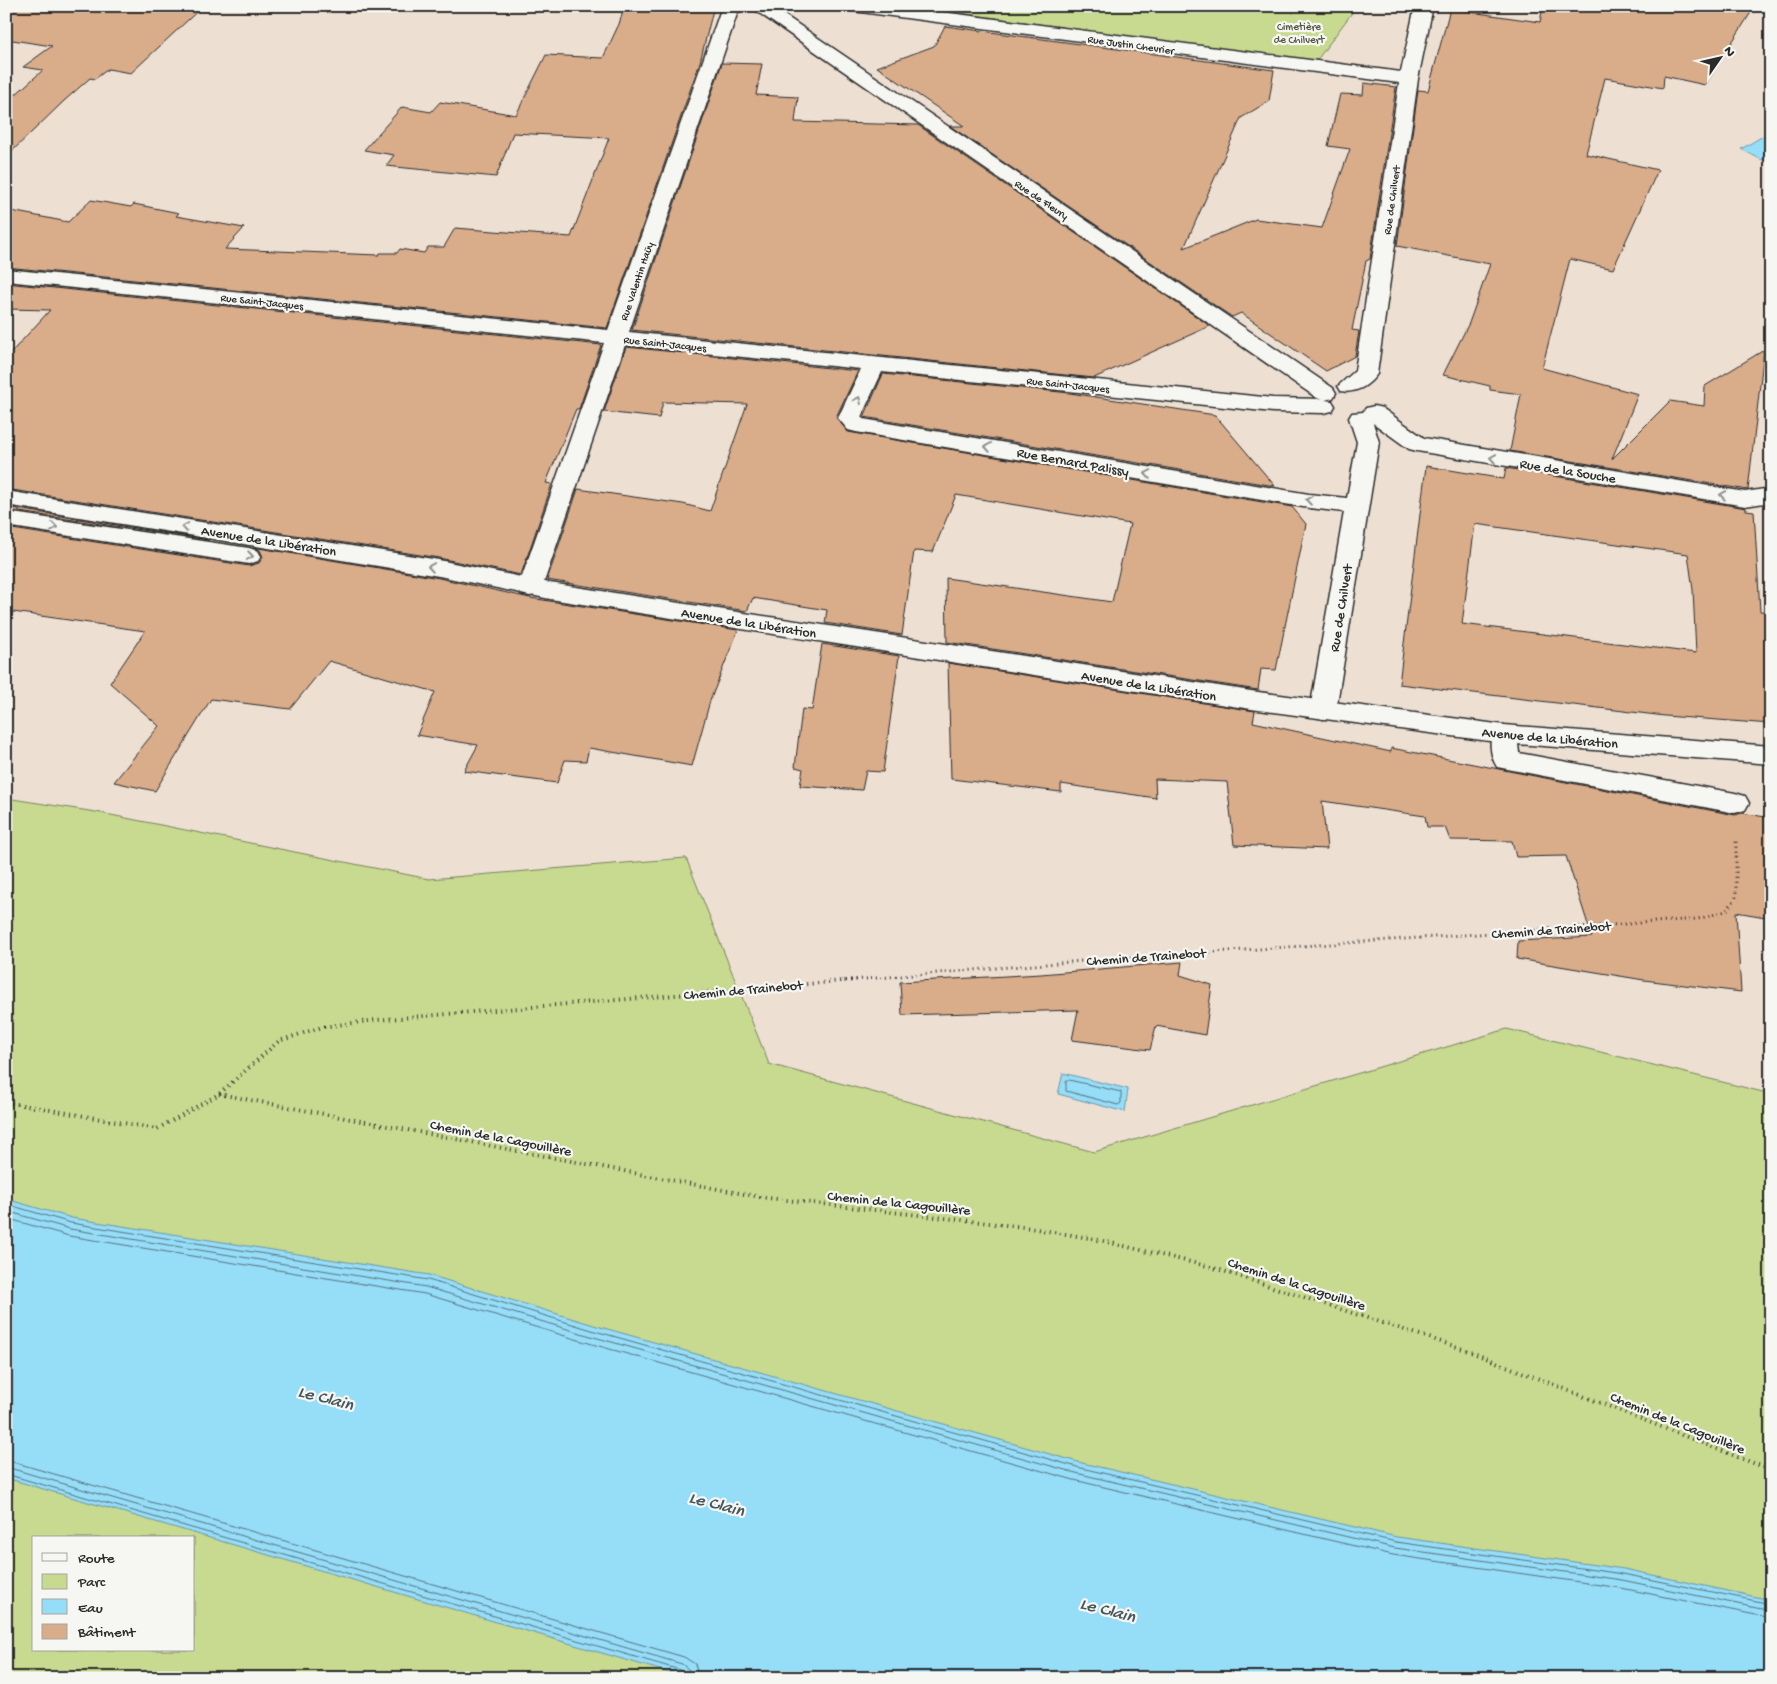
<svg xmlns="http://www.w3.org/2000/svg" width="1777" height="1684" font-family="'Gochi Hand',sans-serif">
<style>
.green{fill:#c7da8f;stroke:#79825d;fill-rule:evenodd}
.water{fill:#96ddf8;stroke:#6b96a6}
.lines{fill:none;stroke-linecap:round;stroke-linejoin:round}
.shore{stroke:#56727d;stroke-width:1}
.building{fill:#d9ac8a;stroke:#2b2b2b;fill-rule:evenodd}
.minor-casing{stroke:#2b2b2b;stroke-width:3}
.secondary-casing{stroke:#2b2b2b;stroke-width:3}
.path-far2{stroke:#2b2b2b;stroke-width:2.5;stroke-dasharray:0.5 2.5;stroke-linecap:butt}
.path-far1{stroke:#2b2b2b;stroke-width:3;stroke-dasharray:1 4;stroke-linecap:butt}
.path{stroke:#2b2b2b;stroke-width:4;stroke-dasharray:1 4.5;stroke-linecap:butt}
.minor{fill:#f6f6f2;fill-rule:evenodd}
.secondary{fill:#f6f6f2;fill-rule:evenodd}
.oneway{stroke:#90908e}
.labels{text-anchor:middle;stroke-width:4.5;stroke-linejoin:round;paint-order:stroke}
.far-park-label{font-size:11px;fill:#525744;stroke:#f6f6f2}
.far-street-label{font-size:11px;fill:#2b2b2b;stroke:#f6f6f2}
.street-label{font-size:14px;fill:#2b2b2b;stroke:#f6f6f2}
.near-water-label{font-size:18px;font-style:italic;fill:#46585e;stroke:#f6f6f2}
</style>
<rect width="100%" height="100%" fill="#ede0d3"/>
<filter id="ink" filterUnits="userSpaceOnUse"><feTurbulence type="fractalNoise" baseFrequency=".02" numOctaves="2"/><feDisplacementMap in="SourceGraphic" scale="10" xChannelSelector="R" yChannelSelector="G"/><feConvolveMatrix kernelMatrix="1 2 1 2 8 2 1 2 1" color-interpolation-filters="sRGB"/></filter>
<g filter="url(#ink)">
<g class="green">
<polygon points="910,6 1357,6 1317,60 1303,61"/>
<path d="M6,798L96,812L429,879L686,858L769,1064L1094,1152L1507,1029L1771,1094V1678H6ZM34,1538H194V1650H34Z"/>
</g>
<g class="water">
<polygon points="1770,132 1771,155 1762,160 1741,149"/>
<polygon points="1063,1073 1128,1089 1125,1112 1058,1094"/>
<polygon points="6,1199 72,1218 429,1275 597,1326 1078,1462 1397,1537 1624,1569 1771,1600 1771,1678 687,1678 6,1478"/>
</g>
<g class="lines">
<g class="shore">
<polygon points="1069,1080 1121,1092 1121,1103 1118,1105 1066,1091 1066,1082"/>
<polyline points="6,1204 71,1223 428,1280 595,1331 1077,1467 1396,1542 1623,1574 1771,1604"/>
<polyline points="6,1211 70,1229 426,1287 594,1337 1076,1473 1395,1548 1622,1580 1771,1611"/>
<polyline points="6,1218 69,1236 425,1294 592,1344 1074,1480 1393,1555 1621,1588 1771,1618"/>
<polyline points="6,1460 684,1657 695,1664 699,1678"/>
<polyline points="6,1467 682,1664 689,1670 691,1678"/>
<polyline points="6,1474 680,1670 685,1678"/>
</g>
</g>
<g class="building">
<polygon points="6,6 203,6 131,73 108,69 95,79 90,78 64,101 6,157 6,103 43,70 23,67 52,46 6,39"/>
<polygon points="630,6 714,6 700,62 607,328 6,267 6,210 68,222 91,200 131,207 134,204 179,213 176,216 244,228 225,249 379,255 380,253 397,253 400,249 424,253 428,247 444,247 455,228 571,237 609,138 513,133 496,177 386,166 394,155 364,150 402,107 431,112 440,102 516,115 546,55 603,58 619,24 624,8"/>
<polygon points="1543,6 1755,6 1705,85 1664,76 1663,88 1605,78 1586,154 1658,170 1613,269 1570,259 1542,368 1638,394 1612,459 1670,401 1704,406 1705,386 1764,350 1748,490 1510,451 1521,394 1490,390 1490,386 1443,375 1469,323 1490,264 1397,246 1418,90 1428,91 1450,9 1540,22"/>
<polygon points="945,26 1274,70 1269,101 1241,118 1184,248 1256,219 1322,228 1350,149 1328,146 1340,94 1363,95 1364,83 1396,87 1370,259 1366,261 1352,330 1359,331 1355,356 1326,371 1241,313 1232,317 950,126 964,126 877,67 934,46"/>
<polygon points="722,63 762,64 756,95 798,97 795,122 918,125 1210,326 1094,378 632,330"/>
<polygon points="6,283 601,345 579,409 576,409 546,483 552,484 521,575 439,558 6,489 6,358 50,310 6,309"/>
<polygon points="626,347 858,371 836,417 848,432 1292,507 1306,524 1276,670 1261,669 1258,690 947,642 946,578 1112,602 1130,524 956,495 933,552 914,551 902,635 825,623 827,610 753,598 747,611 547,580 578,489 683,504 710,511 747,404 663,402 659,418 604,412"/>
<polygon points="883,374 1070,393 1215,415 1275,486 864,417"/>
<path d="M1426,466L1504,479L1506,468L1746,508V510L1754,511L1760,611L1771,612V724L1665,716L1399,684ZM1475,524L1688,554L1693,590L1696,653L1462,624Z"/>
<polygon points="6,507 209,540 6,510"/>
<polygon points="6,528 249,566 259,563 263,557 260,550 253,547 439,578 530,598 738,630 710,701 692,766 589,748 586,761 565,760 557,783 464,771 478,745 417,735 435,692 329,661 290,709 211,699 155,791 114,782 159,726 110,683 145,631 6,611"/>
<polygon points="822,644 899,656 883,772 866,771 862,790 800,786 803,769 795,767 802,709 812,710"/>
<polygon points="948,663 1255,711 1253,722 1391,752 1391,748 1735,815 1742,813 1771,818 1771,918 1736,912 1741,992 1644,980 1517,959 1518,941 1592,937 1566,856 1516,857 1512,841 1450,840 1445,827 1427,827 1425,816 1322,801 1327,849 1234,845 1227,782 1155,779 1156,798 1061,784 1061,792 951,779"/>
<polygon points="1182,962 1180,975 1212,985 1205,1035 1156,1026 1150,1050 1072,1040 1078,1010 902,1015 900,982 1041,974"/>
</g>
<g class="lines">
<defs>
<g id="minor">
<polygon points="725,6 745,6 737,14 629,332 1273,398 1323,399 1317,398 749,6 771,6 1333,388 1336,393 1333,398 1325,400 1332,401 1335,406 1332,411 1324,413 1273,412 882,372 861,417 863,419 1309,494 1347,498 1357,442 1349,418 1352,413 1363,412 1366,408 1374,406 1382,408 1424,438 1745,492 1771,488 1771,502 1745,506 1417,451 1409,449 1373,423 1379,442 1336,710 1332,716 1323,719 1314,716 1310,710 1344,512 1309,508 856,432 848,430 838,418 861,369 625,345 542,588 539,594 530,596 521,594 518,588 604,343 6,281 6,269 608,330 720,12"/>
<path d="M844,6H896L1401,72L1415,6H1433L1418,79L1377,374C1369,386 1355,394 1341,391L1338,386L1355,371L1399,83L853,11L847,10Z"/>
<path d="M1504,725L1513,728L1517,734L1519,753L1735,793L1745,796L1749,803L1745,810L1735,813L1497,767C1490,756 1488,738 1495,728Z"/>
</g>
<g id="secondary">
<polygon points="6,491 439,560 550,583 1251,691 1504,725 1771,746 1771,764 1504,743 1251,709 550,599 439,576 6,505"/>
<polygon points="6,512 249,548 258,551 261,556 258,561 249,564 6,526"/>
</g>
</defs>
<use href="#minor" class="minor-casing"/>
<use href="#secondary" class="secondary-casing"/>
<polyline class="path-far2" points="1206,6 1293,12 1308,6"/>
<polyline class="path-far1" points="841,981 1082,961 1698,919 1726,911 1736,898 1736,839"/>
<g class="path">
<polyline points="219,1094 760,1197 1024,1227 1095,1239 1211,1267 1463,1349 1771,1470"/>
<polyline points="6,1102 157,1129 219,1094 279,1041 322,1027 376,1020 856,980"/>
</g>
<use href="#minor" class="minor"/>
<use href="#secondary" class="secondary"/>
</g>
<defs><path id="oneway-chevron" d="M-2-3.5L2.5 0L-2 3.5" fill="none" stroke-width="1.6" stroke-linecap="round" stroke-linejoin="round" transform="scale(1.25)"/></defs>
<g class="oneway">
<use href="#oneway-chevron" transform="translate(858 400) rotate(-65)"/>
<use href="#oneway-chevron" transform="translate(988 447) rotate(-170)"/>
<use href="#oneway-chevron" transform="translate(1493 458) rotate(-171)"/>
<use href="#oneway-chevron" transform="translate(1148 474) rotate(-170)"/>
<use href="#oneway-chevron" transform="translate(1723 495) rotate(-171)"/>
<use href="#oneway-chevron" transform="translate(1309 500) rotate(-172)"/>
<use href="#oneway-chevron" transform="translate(54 527) rotate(9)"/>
<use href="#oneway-chevron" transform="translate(185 527) rotate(-171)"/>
<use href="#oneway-chevron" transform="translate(250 556) rotate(9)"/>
<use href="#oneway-chevron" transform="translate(431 567) rotate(-171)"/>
</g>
</g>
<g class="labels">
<g class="far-park-label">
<text x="1299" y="30">Cimetière<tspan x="1299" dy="13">de Chilvert</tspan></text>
</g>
<g class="far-street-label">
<text transform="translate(1131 44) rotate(8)" y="4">Rue Justin Chevrier</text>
<text transform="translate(1042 199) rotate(34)" y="4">Rue de Fleury</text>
<text transform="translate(1391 200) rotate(-82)" y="4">Rue de Chilvert</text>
<text transform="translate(636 281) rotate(-71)" y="4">Rue Valentin Haüy</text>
<text transform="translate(262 301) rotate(6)" y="4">Rue Saint-Jacques</text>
<text transform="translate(665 343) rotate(6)" y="4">Rue Saint-Jacques</text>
<text transform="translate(1068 384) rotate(6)" y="4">Rue Saint-Jacques</text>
</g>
<g class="street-label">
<text transform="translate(1073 461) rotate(10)" y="5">Rue Bernard Palissy</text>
<text transform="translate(1568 470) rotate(9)" y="5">Rue de la Souche</text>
<text transform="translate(269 540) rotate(9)" y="5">Avenue de la Libération</text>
<text transform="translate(1340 608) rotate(-81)" y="5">Rue de Chilvert</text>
<text transform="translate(749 622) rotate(9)" y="5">Avenue de la Libération</text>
<text transform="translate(1149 685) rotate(9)" y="5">Avenue de la Libération</text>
<text transform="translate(1550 737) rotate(5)" y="5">Avenue de la Libération</text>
<text transform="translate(1551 929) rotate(-4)" y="5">Chemin de Trainebot</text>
<text transform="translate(1146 956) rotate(-4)" y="5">Chemin de Trainebot</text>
<text transform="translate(743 989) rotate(-5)" y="5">Chemin de Trainebot</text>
<text transform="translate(501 1137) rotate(11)" y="5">Chemin de la Cagouillère</text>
<text transform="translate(899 1202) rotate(6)" y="5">Chemin de la Cagouillère</text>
<text transform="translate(1297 1283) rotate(18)" y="5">Chemin de la Cagouillère</text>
<text transform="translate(1678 1422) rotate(22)" y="5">Chemin de la Cagouillère</text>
</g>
<g class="near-water-label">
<text transform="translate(326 1397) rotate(15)" y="6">Le Clain</text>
<text transform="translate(717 1503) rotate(15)" y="6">Le Clain</text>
<text transform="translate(1108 1609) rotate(15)" y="6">Le Clain</text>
</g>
</g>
<rect width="1777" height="1684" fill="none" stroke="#f6f6f2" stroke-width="25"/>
<rect x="12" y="12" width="1752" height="1659" fill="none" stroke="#2b2b2b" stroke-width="2" filter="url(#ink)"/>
<rect x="32" y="1536" width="162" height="115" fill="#f6f6f2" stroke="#a5a5a2"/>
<rect x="42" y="1553" width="25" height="8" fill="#f6f6f2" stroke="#a5a5a2"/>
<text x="78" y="1562" font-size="15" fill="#2b2b2b">Route</text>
<rect x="42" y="1574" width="25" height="15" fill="#c7da8f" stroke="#a5a5a2"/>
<text x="78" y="1586" font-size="15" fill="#2b2b2b">Parc</text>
<rect x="42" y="1599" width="25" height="15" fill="#96ddf8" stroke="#a5a5a2"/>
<text x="78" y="1612" font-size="15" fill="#2b2b2b">Eau</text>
<rect x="42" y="1624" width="25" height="15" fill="#d9ac8a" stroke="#a5a5a2"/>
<text x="78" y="1636" font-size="15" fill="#2b2b2b">Bâtiment</text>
<g transform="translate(1720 58) rotate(56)" stroke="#f6f6f2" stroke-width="4" paint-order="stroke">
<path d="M0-4L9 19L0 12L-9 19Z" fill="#2b2b2b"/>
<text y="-8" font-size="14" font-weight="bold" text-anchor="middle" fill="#2b2b2b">N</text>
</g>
</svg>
